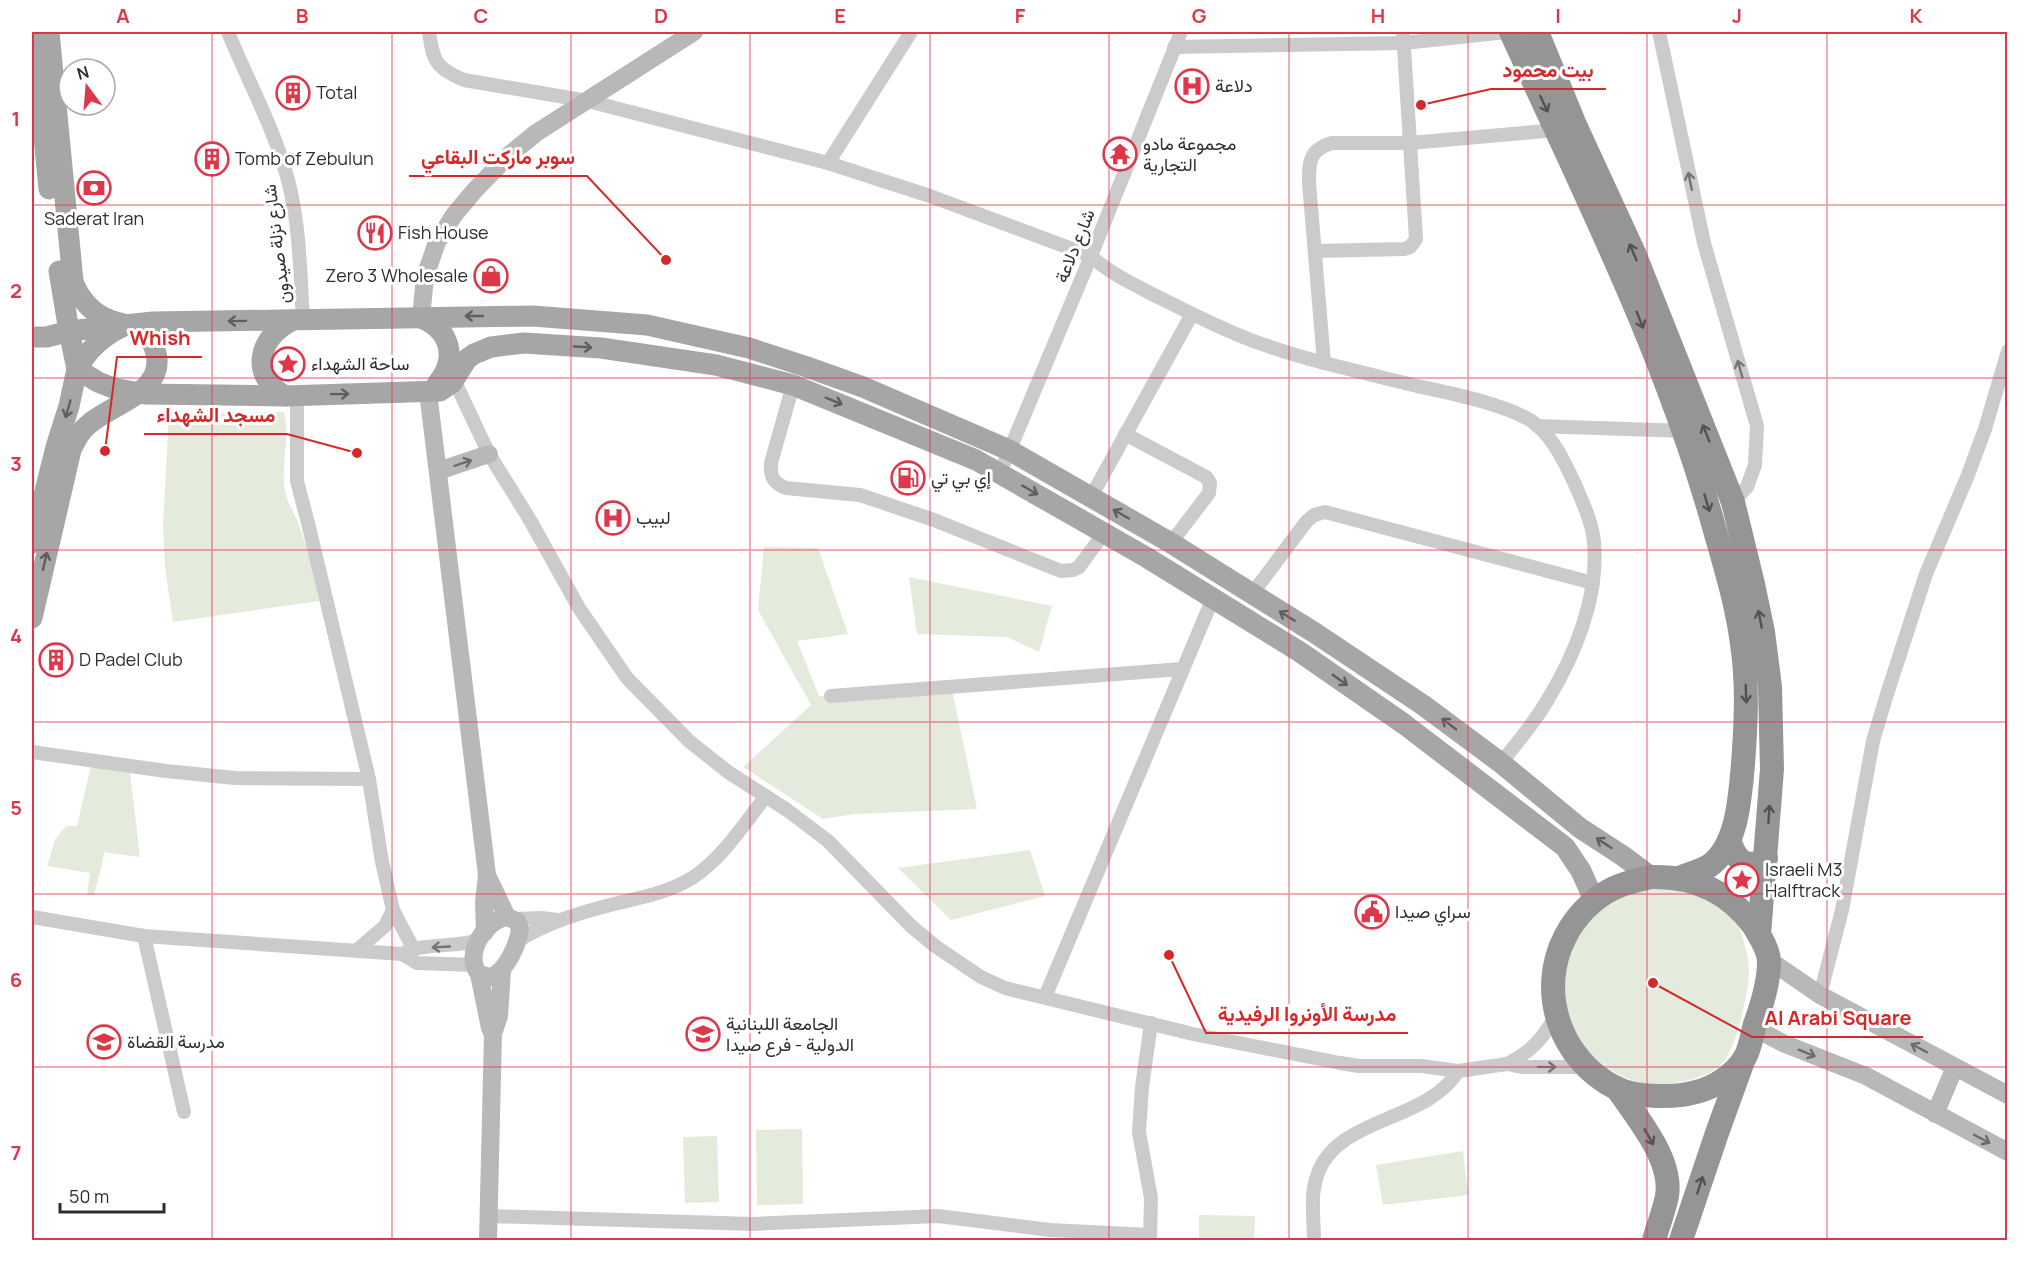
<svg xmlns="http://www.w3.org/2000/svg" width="2039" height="1272" font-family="Manrope,Vazirmatn,sans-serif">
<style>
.green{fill:#e4eadc}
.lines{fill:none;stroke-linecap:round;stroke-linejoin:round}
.street{stroke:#cbcbcb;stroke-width:14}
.secondary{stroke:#b8b8b8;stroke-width:18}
.primary{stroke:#a6a6a6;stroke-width:21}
.highway{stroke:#959595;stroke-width:24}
.oneway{stroke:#525252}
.oneway2{stroke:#757575}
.oneway3{stroke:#5e5e5e}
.oneway4{stroke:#6c6c6c}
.grid{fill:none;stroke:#dd374c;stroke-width:1.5;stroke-opacity:0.55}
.labels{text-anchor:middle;stroke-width:6;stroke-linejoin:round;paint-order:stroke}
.poi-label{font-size:18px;fill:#2e2e2e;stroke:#fff;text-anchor:start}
.street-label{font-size:18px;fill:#2e2e2e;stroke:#fff}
.leader{fill:none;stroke:#d62828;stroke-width:2}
.callout-dot{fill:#d62828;stroke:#fff;stroke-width:2}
.callout-label{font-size:20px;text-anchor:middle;font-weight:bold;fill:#d62828;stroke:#fff;stroke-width:6;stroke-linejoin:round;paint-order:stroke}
.neatline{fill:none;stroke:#dd374c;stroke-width:2}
.grid-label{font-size:20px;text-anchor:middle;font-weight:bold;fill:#dd374c}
</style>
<rect width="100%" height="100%" fill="#fff"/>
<g class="green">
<path d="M284,412C291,438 279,469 286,495C288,505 296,515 299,525C308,550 315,576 319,601L173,622L165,567L163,526L169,414Z"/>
<polygon points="764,547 818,548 848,634 797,641 819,696 953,694 977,809 854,814 823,819 743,767 811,705 758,610"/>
<polygon points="909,577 1052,606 1039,652 1007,637 917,634"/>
<polygon points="91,766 130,773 140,857 104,852 102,864 94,895 87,895 90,873 47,866 55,840 66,826 77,826"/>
<polygon points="1030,850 1045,896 951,920 898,868"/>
<path d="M1669,886C1689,891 1717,898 1731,914C1741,925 1750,959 1749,974C1747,997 1737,1048 1721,1065C1715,1072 1693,1080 1684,1081C1677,1082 1669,1085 1662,1085C1619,1085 1583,1056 1567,1018C1552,979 1570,927 1604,904C1612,899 1624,894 1633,890C1644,886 1658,887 1669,886Z"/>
<polygon points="802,1129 803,1204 757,1205 756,1130"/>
<polygon points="717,1136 719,1202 685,1203 683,1137"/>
<polygon points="1463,1151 1468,1195 1383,1205 1376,1165"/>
<polygon points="1199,1215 1255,1216 1254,1240 1199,1240"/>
</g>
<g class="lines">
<g class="street">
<path d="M228,32C247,79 272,124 286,173C300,220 300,271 303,320"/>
<path d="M429,32C433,60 435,68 464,80L588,101L828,163L930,196L1091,256C1110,274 1137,286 1160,298C1193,314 1225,331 1259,343C1309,361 1361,372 1413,385C1448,393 1499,402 1530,420C1551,433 1564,461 1574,482C1582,501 1592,521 1594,542C1599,597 1575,655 1547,701C1534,723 1517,743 1501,763"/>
<polyline points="1659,32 1704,243 1757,426 1755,465 1747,487 1733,502"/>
<polyline points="1174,47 1404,43 1507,32"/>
<polyline points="828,163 911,32"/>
<polyline points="1316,251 1404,249 1410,247 1416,239 1403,32"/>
<path d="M1324,363L1309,183C1309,161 1309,150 1332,143H1410L1556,130"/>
<polyline points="449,375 457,386 489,454 530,520 579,608 627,678 689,741 728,772 787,810 828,841 911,926 935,946 981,977 1005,988 1193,1034 1340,1063 1359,1066 1422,1066 1458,1071 1507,1064 1522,1067 1587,1067"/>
<path d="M793,385L771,463C770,476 773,483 786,488L860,495L934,520L1061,571L1073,570L1079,567L1104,533"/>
<polyline points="297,395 297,481 308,523 369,779 382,862 393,910 413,948"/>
<polyline points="1537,426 1685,431"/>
<polyline points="1125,434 1206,477 1210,483 1209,493 1171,543"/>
<polyline points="1000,473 1091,256 1181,32"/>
<polyline points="1091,497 1192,314"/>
<polyline points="1252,594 1306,522 1314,515 1325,512 1593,583"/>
<polyline points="831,696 1182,669"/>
<polyline points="32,752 166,771 235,778 369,779"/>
<path d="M32,917L144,936L402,954C424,942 455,948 480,940"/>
<polyline points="514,919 542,918 557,920"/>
<polyline points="144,936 184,1112"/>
<path d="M516,942C547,922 582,912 618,903C644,897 669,892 692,878C721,860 745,823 766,796"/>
<polyline points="357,950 385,926 393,910"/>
<polyline points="402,954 417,963 474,965"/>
<polyline points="1820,995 1842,910 1873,741 1887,694 1926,574 1968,475 1985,429 2008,351"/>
<polyline points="1045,997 1213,598"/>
<path d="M1507,1064C1531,1052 1542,1039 1556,1016"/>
<polyline points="488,1216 753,1224 938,1216 1050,1230 1150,1235"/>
<polyline points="1150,1240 1151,1198 1139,1132 1142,1087 1151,1023"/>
<path d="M1314,1240C1314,1220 1310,1195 1317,1176C1336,1116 1427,1123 1458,1071"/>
</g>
<g class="secondary">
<polyline points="421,318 425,277 437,242 454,215 475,190 508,156 536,133 694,32"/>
<polyline points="428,392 487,875 484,902 485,932"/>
<polyline points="438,471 489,454"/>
<polyline points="487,875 507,917"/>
<path d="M507,917L517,921L520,929C518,945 506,972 490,977L479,974C463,955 485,920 507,917Z"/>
<polyline points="1769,960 1820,995 2008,1095"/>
<polyline points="479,974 490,1028 493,1034"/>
<polyline points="1754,1028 1785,1044 1866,1076 2008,1152"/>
<polyline points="1935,1114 1955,1067"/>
<polyline points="488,1240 493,1034 499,1016 502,971"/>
</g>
<g class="primary">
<polyline points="34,32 49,189"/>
<path d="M421,318C451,330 458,359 437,384"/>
<path d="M126,325C104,335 89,348 77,369L98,382L113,388L145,394L285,396L440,391L452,383L467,359L474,354L491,347L524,343L601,348L716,365L793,385L976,460L1146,557L1300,652L1404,724L1565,847L1581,871L1594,900"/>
<polyline points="32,337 47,337 69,331 153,322 533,316 647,325 749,348 807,367 863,387 1009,450 1171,543 1315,633 1423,705 1501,763 1580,828 1623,856 1651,877"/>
<path d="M285,396C249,375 258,337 293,320"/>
<polyline points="32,543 56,447 69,406 77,369 69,331 59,271"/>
<path d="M32,618L71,450C76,440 80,431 89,424C114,403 171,390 154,347C145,322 126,328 105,318C90,311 78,296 73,281L49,32"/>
</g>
<g class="highway">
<path d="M1511,32C1585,194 1666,355 1714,527C1725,566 1737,604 1742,644C1748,684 1746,724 1743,764C1740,796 1738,846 1709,866C1700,871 1688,874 1679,878"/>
<polyline points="1537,32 1575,125 1634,253 1733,502 1753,584 1763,632 1770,687 1772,769 1759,935"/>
<path d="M1730,842C1736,861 1748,871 1766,858"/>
<path d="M1651,877C1693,876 1728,891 1753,925C1760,936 1769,950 1769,962C1769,983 1762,1005 1755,1024C1752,1035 1750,1050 1744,1059C1735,1074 1714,1088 1696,1092C1675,1098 1636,1098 1616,1088C1560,1060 1537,992 1565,937C1575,917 1592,899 1612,889C1624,883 1638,880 1651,877Z"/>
<path d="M1617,1088C1637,1118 1673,1159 1667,1196C1664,1211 1658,1226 1654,1240"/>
<polyline points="1681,1240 1717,1133 1742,1064"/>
</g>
</g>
<defs><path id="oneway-shaft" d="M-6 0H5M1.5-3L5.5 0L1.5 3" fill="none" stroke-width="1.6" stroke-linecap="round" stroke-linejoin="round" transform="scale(1.5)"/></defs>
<g class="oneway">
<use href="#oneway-shaft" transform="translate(1544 104) rotate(65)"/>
<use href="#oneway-shaft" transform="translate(1633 252) rotate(-113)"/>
<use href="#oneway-shaft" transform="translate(1640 320) rotate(68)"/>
<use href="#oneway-shaft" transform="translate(1706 433) rotate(-112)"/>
<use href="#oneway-shaft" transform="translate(1707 503) rotate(73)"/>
<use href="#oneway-shaft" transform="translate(1760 619) rotate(-101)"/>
<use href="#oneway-shaft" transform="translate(1746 694) rotate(88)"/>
<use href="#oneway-shaft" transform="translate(1769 814) rotate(-86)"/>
<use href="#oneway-shaft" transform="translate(1649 1137) rotate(60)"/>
<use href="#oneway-shaft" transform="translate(1700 1185) rotate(-72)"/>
</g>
<g class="oneway2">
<use href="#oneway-shaft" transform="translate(1690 181) rotate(-102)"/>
<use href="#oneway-shaft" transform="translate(1740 369) rotate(-106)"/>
<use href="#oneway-shaft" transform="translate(441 947) rotate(177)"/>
<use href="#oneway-shaft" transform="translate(1547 1067) rotate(1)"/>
</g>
<g class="oneway3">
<use href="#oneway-shaft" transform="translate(474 316) rotate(180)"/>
<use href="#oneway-shaft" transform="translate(237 321) rotate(179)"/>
<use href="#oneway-shaft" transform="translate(583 347) rotate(4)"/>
<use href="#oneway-shaft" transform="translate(340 394) rotate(-1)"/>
<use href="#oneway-shaft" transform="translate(834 401) rotate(22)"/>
<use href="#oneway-shaft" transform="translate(68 409) rotate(106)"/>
<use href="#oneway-shaft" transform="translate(1030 490) rotate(30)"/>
<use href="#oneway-shaft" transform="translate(1121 514) rotate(-150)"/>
<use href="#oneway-shaft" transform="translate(45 561) rotate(-77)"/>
<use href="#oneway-shaft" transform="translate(1287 616) rotate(-148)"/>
<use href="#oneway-shaft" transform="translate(1340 680) rotate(35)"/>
<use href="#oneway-shaft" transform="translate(1449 724) rotate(-143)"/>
<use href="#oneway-shaft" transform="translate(1604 843) rotate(-147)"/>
</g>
<g class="oneway4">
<use href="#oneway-shaft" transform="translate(463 463) rotate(-18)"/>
<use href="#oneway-shaft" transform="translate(1919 1048) rotate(-152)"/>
<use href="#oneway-shaft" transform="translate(1807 1053) rotate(22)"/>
<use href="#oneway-shaft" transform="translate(1982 1139) rotate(28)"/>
</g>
<path class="grid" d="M212,32V1240M392,32V1240M571,32V1240M750,32V1240M930,32V1240M1109,32V1240M1289,32V1240M1468,32V1240M1647,32V1240M1827,32V1240M32,205H2008M32,378H2008M32,550H2008M32,722H2008M32,894H2008M32,1067H2008"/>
<defs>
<symbol id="hospital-ring" viewBox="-11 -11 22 22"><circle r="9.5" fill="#fff" stroke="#dd374c" stroke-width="1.5"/><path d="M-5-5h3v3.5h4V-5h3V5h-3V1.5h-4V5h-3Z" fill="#dd374c"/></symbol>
<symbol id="building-ring" viewBox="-11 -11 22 22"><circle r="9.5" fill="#fff" stroke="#dd374c" stroke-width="1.5"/><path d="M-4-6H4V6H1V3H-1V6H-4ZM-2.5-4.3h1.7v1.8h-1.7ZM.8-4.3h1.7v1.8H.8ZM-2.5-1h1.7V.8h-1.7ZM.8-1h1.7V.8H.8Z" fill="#dd374c"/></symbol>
<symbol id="temple-ring" viewBox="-11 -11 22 22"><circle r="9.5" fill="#fff" stroke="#dd374c" stroke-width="1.5"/><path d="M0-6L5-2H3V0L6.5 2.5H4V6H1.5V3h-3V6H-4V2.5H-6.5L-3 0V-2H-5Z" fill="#dd374c"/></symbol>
<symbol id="bank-ring" viewBox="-11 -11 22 22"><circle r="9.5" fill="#fff" stroke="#dd374c" stroke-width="1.5"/><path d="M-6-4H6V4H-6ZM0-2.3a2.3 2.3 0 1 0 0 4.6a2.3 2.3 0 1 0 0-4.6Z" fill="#dd374c"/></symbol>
<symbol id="restaurant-ring" viewBox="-11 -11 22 22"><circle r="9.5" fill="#fff" stroke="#dd374c" stroke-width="1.5"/><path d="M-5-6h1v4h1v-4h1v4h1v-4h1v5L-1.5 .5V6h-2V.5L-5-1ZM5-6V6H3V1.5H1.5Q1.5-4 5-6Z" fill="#dd374c"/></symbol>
<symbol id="shop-ring" viewBox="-11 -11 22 22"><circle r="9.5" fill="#fff" stroke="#dd374c" stroke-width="1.5"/><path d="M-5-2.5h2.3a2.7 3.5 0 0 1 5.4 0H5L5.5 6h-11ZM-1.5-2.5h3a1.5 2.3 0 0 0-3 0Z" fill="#dd374c"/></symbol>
<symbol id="sight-ring" viewBox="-11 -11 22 22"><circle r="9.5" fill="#fff" stroke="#dd374c" stroke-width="1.5"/><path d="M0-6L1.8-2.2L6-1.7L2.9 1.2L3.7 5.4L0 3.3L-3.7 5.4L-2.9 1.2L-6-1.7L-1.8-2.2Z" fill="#dd374c"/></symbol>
<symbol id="fuel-ring" viewBox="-11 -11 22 22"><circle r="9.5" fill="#fff" stroke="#dd374c" stroke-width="1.5"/><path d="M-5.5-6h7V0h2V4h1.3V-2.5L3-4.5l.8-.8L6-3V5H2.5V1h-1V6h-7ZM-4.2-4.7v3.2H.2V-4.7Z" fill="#dd374c"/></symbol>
<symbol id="civic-ring" viewBox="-11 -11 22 22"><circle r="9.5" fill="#fff" stroke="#dd374c" stroke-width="1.5"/><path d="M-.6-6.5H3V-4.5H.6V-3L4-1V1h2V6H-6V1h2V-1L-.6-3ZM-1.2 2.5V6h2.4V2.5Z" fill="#dd374c"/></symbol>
<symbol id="university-ring" viewBox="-11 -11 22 22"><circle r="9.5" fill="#fff" stroke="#dd374c" stroke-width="1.5"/><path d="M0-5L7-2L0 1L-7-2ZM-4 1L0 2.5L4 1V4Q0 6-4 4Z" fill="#dd374c"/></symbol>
<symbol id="school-ring" viewBox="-11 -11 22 22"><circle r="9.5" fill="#fff" stroke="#dd374c" stroke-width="1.5"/><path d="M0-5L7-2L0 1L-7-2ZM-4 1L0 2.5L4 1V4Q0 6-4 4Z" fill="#dd374c"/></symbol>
</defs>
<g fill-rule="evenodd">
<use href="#hospital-ring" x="1173" y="67" width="38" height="38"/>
<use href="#building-ring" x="274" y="74" width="38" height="38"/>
<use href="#temple-ring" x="1101" y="135" width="38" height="38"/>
<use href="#building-ring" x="193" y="140" width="38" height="38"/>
<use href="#bank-ring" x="75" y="169" width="38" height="38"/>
<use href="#restaurant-ring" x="356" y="214" width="38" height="38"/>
<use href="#shop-ring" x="472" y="257" width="38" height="38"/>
<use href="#sight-ring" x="269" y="345" width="38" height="38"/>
<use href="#fuel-ring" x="889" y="459" width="38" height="38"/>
<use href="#hospital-ring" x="594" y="499" width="38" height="38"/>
<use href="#building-ring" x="37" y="641" width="38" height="38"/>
<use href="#sight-ring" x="1723" y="861" width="38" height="38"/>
<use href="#civic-ring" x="1353" y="893" width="38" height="38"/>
<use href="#university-ring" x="684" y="1015" width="38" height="38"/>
<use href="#school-ring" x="85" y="1023" width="38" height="38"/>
</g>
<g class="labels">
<g class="poi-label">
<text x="1215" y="92">دلاعة</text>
<text x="316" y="99">Total</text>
<text x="1143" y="150">مجموعة مادو<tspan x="1143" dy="21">التجارية</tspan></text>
<text x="235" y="165">Tomb of Zebulun</text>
<text x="94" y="225" text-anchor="middle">Saderat Iran</text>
<text x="398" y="239">Fish House</text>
<text x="468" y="282" text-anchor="end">Zero 3 Wholesale</text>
<text x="311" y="370">ساحة الشهداء</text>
<text x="931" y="484">إي بي تي</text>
<text x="636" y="524">لبيب</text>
<text x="79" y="666">D Padel Club</text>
<text x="1765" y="876">Israeli M3<tspan x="1765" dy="21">Halftrack</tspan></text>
<text x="1395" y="918">سراي صيدا</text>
<text x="726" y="1030">الجامعة اللبنانية<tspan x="726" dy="21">الدولية - فرع صيدا</tspan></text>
<text x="127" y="1048">مدرسة القضاة</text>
</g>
<g class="street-label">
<text transform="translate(277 244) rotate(-97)" y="6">شارع نزلة صيدون</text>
<text transform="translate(1075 246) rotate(-68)" y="6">شارع دلاعة</text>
</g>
</g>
<path class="leader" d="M1421 105L1491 89H1606M666 260L587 176H409M105 451L117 357H202M357 453L287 434H144M1169 955L1206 1033H1408M1653 983L1752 1037H1923"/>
<g class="callout-dot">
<circle cx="1421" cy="105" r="6"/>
<circle cx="666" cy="260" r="6"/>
<circle cx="105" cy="451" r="6"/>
<circle cx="357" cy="453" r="6"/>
<circle cx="1169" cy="955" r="6"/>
<circle cx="1653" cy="983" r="6"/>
</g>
<g class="callout-label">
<text x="1548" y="77">بيت محمود</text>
<text x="498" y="164">سوبر ماركت البقاعي</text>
<text x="160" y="345">Whish</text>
<text x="216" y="422">مسجد الشهداء</text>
<text x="1307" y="1021">مدرسة الأونروا الرفيدية</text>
<text x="1838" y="1025">Al Arabi Square</text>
</g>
<rect width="2039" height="1272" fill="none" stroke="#ffffff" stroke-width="66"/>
<g transform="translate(87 87) rotate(344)"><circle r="28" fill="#ffffff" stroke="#ababab" stroke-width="1.5"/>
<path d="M0-4.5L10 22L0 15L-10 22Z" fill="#dd374c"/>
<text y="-9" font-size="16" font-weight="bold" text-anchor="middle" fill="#2e2e2e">N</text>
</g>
<path d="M60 1203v9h104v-9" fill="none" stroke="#2e2e2e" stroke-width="3"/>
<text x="69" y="1203" font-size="18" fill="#2e2e2e" stroke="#ffffff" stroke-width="4.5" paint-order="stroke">50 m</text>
<rect x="33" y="33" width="1973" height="1206" class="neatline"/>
<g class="grid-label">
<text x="123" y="23">A</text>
<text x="302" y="23">B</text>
<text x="481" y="23">C</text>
<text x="661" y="23">D</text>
<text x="840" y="23">E</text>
<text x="1020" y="23">F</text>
<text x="1199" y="23">G</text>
<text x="1378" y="23">H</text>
<text x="1558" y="23">I</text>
<text x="1737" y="23">J</text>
<text x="1916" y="23">K</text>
<text x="16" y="126">1</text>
<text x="16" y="298">2</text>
<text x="16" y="471">3</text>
<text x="16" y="643">4</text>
<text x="16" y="815">5</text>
<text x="16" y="987">6</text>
<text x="16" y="1160">7</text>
</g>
</svg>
